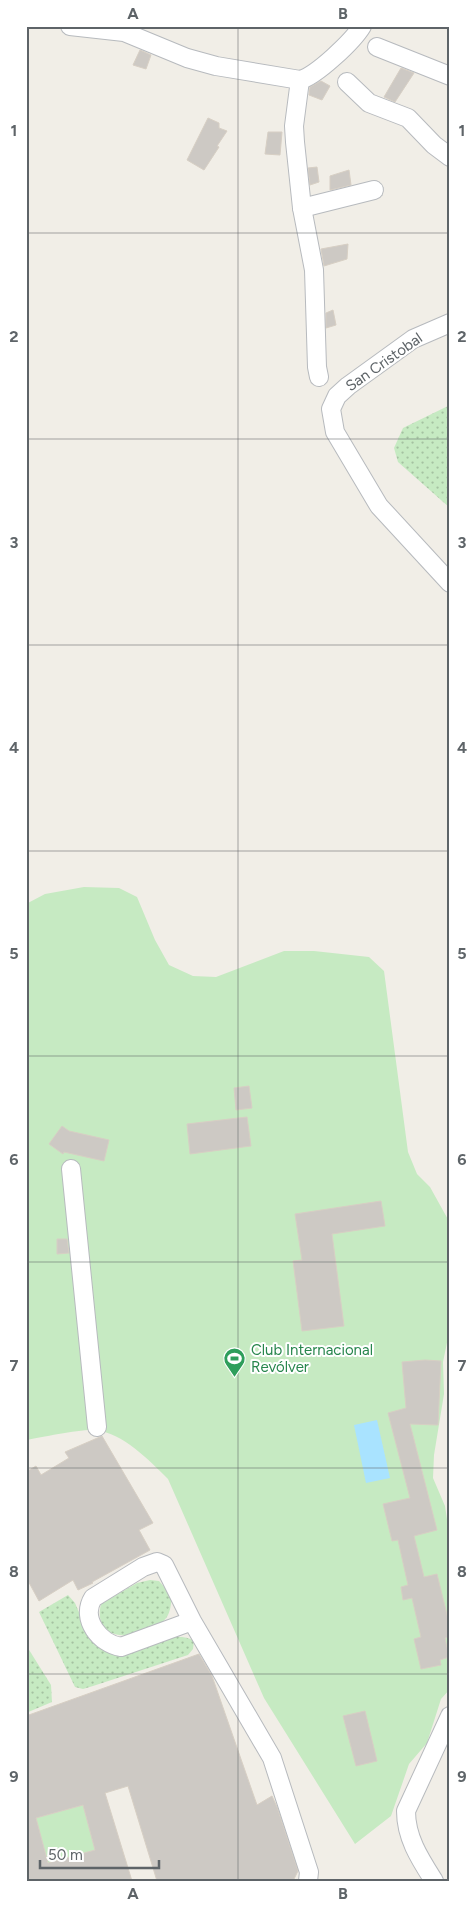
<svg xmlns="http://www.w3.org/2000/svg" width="476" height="1907" font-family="Figtree,sans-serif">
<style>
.grass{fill:url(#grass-dots)}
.green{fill:#c6eac2}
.water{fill:#a9e3ff}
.building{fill:#cdc9c4;stroke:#d7cfc4;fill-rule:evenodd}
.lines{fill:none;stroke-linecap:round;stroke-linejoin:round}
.minor-casing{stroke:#b7babe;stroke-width:20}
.minor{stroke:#fff;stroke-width:18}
.grid{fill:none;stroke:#5e6468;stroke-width:1;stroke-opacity:0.55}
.labels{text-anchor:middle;stroke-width:4;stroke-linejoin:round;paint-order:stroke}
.street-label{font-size:15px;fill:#5e6468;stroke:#fff}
.leisure-label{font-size:15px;fill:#27864d;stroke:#fff;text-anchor:start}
.neatline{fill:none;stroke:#5e6468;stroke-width:2}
.grid-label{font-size:16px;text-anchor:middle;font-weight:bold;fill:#5e6468}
</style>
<defs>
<pattern id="grass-dots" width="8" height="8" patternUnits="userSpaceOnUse" patternTransform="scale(1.25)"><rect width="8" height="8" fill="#c6eac2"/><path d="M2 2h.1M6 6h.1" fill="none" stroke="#a4c1a1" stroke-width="1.8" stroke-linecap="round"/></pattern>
</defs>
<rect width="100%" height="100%" fill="#f1eee7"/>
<g class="grass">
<polygon points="450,405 450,508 398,462 394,448 403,428"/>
<path d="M150,1580L159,1581L172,1596C171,1602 171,1609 168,1615C156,1638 90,1650 101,1604L137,1583Z"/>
<path d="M68,1595L75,1603L84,1624L114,1654C134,1648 175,1628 194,1641L193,1649L188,1655L93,1686L83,1689L75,1687L39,1612Z"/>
<polygon points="26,1645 51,1685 52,1702 26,1713"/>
</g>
<g class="green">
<path d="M84,887L119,888L137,897L155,940L169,965L193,976L216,977L284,951H314L369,957L384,971L408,1152L417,1174L430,1187L450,1223V1328L443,1362L444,1394L434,1455L433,1478L445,1506L450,1539V1689L441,1699L427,1743L409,1764L391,1816L355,1844L264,1698L168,1479C149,1460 123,1433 95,1430C79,1429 43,1437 26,1440V904L45,894Z"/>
<polygon points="83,1805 95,1850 48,1863 36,1818"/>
</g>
<polygon class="water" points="377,1420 390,1478 366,1483 354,1425"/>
<g class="building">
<polygon points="140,50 151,55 146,69 133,65"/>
<polygon points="401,68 414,73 395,102 384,97"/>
<polygon points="321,81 330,86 322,100 309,95 310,87"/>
<polygon points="208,118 219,123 219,128 227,131 217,146 219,147 204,170 187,160"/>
<polygon points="268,132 282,132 280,155 265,154"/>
<polygon points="317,167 319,182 310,185 308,168"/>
<polygon points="349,170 351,185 330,190 330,176"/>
<polygon points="348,244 347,259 324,266 321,249"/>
<polygon points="333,310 336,325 326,328 326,313"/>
<polygon points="249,1086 252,1108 236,1110 234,1088"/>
<polygon points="247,1117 251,1146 190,1154 187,1124"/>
<polygon points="62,1126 69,1131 109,1140 104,1161 64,1152 63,1154 49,1144"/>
<polygon points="381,1201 385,1226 332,1234 344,1326 302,1331 293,1261 302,1260 295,1214"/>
<polygon points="57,1239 67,1239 69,1253 57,1254"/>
<polygon points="425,1360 441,1361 438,1425 410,1424 437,1530 414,1536 424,1577 437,1574 450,1627 450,1636 445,1638 449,1657 440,1660 441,1665 421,1669 414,1639 421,1637 412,1598 403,1600 401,1587 408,1585 398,1540 392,1541 383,1504 410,1498 388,1413 406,1408 402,1362"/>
<polygon points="102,1436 153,1523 139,1530 150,1550 92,1582 93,1583 78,1590 73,1580 39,1601 26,1577 26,1472 36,1466 41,1475 69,1458 65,1452"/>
<path d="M199,1654L212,1676L257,1805L272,1796L277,1807L298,1871L293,1881H157L128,1786L105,1793L132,1881H26V1716ZM83,1805L95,1850L48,1863L36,1818Z"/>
<polygon points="365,1711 377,1761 356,1766 343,1716"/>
</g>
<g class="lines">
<defs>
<g id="minor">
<path d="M70,26L124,32L187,58L216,66L300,80C316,76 353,41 362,26"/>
<polyline points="377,47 450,76"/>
<polyline points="300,80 294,126 295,142 302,208 314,270 317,367 319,377"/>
<polyline points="347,82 369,103 408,118 434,145 450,157"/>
<polyline points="302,208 374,190"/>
<polyline points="450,323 413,339 348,386 337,396 331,409 335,432 379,506 450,583"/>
<polyline points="71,1169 97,1427"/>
<path d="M192,1621L121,1647C100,1644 80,1619 93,1598L143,1567L157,1562L164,1565L192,1621L272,1758L309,1872L308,1881"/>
<path d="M434,1881C420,1859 406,1838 406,1811L450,1716"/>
</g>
</defs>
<use href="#minor" class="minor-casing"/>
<use href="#minor" class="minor"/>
</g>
<path class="grid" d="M238,26V1881M26,233H450M26,439H450M26,645H450M26,851H450M26,1056H450M26,1262H450M26,1468H450M26,1674H450"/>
<defs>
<symbol id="stadium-pin" viewBox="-11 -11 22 30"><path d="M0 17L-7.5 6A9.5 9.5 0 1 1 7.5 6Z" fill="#2e9e5b" stroke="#fff"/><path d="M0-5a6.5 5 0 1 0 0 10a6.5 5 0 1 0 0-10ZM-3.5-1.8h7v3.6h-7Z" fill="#fff"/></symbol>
</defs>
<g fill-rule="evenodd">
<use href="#stadium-pin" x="222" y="1346" width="25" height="34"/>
</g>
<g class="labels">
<g class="street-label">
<text transform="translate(384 362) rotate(-35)" y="5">San Cristobal</text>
</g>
<g class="leisure-label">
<text x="251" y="1355">Club Internacional<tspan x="251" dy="17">Revólver</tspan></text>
</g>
</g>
<rect width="476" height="1907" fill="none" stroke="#ffffff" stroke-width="55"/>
<path d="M40 1860v8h119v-8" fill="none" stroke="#5e6468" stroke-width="2.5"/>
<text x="48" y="1860" font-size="15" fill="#5e6468" stroke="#ffffff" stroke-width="4" paint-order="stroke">50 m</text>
<rect x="28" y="28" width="420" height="1852" class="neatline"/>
<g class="grid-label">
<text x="133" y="19">A</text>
<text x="343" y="19">B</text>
<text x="14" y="136">1</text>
<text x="462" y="136">1</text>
<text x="14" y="342">2</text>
<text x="462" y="342">2</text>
<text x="14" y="548">3</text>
<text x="462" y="548">3</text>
<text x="14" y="753">4</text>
<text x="462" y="753">4</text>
<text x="14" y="959">5</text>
<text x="462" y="959">5</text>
<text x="14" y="1165">6</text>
<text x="462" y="1165">6</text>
<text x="14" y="1371">7</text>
<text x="462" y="1371">7</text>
<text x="14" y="1577">8</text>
<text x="462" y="1577">8</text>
<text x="14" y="1782">9</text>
<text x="462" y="1782">9</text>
<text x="133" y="1899">A</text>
<text x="343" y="1899">B</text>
</g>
</svg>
